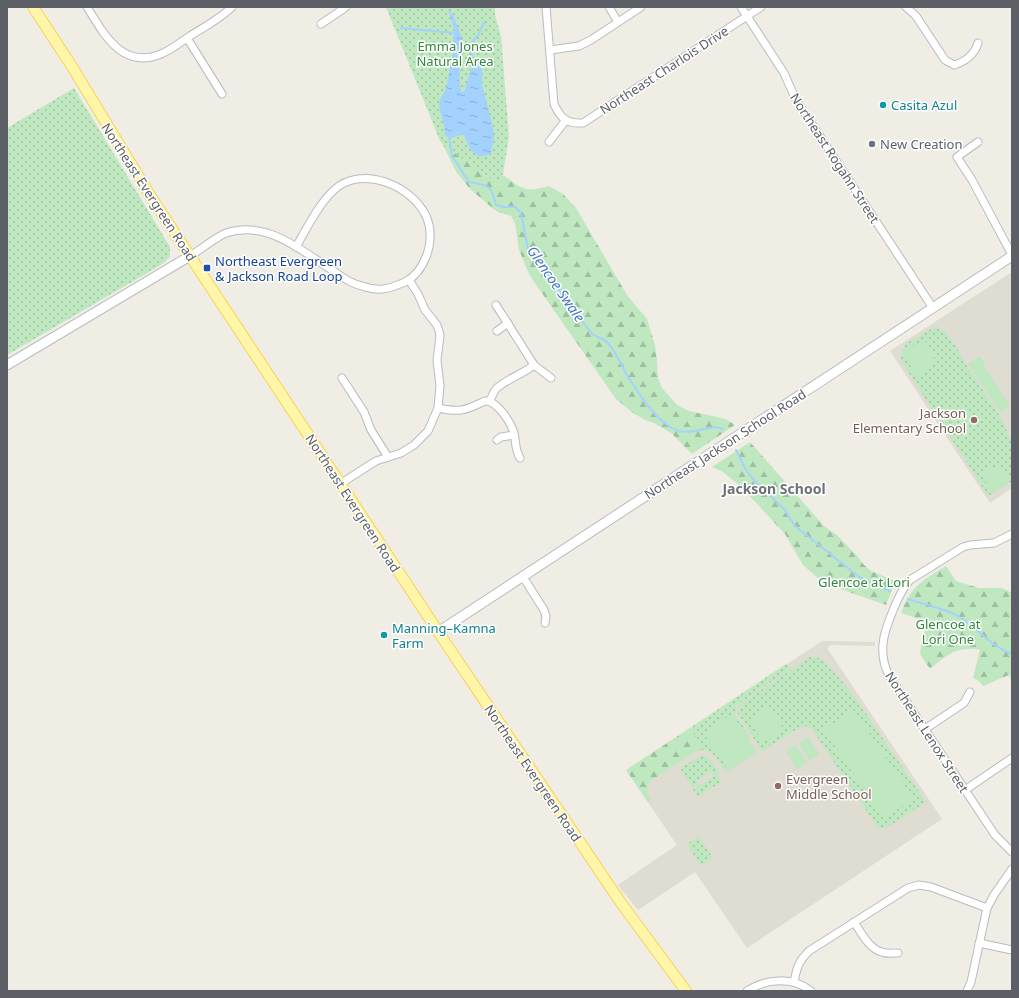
<svg xmlns="http://www.w3.org/2000/svg" width="1019" height="998" font-family="'Noto Sans',sans-serif">
<style>
.education{fill:#dfdcd2}
.grass{fill:url(#grass-dots)}
.forest{fill:url(#forest-firs)}
.park{fill:#bfe8c1}
.water{fill:url(#water-ripples)}
.lines{fill:none;stroke-linecap:round;stroke-linejoin:round}
.stream{stroke:#a4d2ff;stroke-width:2}
.street-casing{stroke:#b9bbc1;stroke-width:9}
.secondary-casing{stroke:#b9bcc3;stroke-width:11}
.primary-casing{stroke:#f8d354;stroke-width:12}
.street{stroke:#fff;stroke-width:7}
.secondary{stroke:#fff;stroke-width:9}
.primary{stroke:#fff6a9;stroke-width:10}
.culture-dot{fill:#0f9aa8;stroke:#fff;stroke-width:1.5}
.worship-dot{fill:#6b7280;stroke:#fff;stroke-width:1.5}
.transit-dot{fill:#1a4fb4;stroke:#fff;stroke-width:1.5}
.education-dot{fill:#8d6e63;stroke:#fff;stroke-width:1.5}
.labels{text-anchor:middle;stroke-width:3;stroke-linejoin:round;paint-order:stroke}
.park-label{font-size:13px;fill:#31873a;stroke:#fff}
.street-label{font-size:13px;fill:#5c5f65;stroke:#fff}
.culture-label{font-size:13px;fill:#0d838f;stroke:#fff;text-anchor:start}
.worship-label{font-size:13px;fill:#5b616d;stroke:#fff;text-anchor:start}
.transit-label{font-size:13px;fill:#164399;stroke:#fff;text-anchor:start}
.education-label{font-size:13px;fill:#785e54;stroke:#fff;text-anchor:end}
.water-label{font-size:14px;font-style:italic;fill:#3e76c0;stroke:#fff}
.neighbourhood-label{font-size:14px;font-weight:bold;fill:#6d7177;stroke:#fff}
</style>
<defs>
<pattern id="grass-dots" width="8" height="8" patternUnits="userSpaceOnUse"><rect width="8" height="8" fill="#bfe8c1"/><path d="M2 2h.1M6 6h.1" fill="none" stroke="#9ebfa0" stroke-width="1.8" stroke-linecap="round"/></pattern>
<pattern id="forest-firs" width="22" height="20" patternUnits="userSpaceOnUse"><rect width="22" height="20" fill="#bfe8c1"/><path d="M5 1l3.5 6h-7zM16 11l3.5 6h-7z" fill="#9ebfa0"/></pattern>
<pattern id="water-ripples" width="26" height="14" patternUnits="userSpaceOnUse"><rect width="26" height="14" fill="#a4d2ff"/><path d="M2 4q2-2 4 0t4 0M15 11q2-2 4 0t4 0" fill="none" stroke="#89aed2"/></pattern>
</defs>
<rect width="100%" height="100%" fill="#efede4"/>
<g class="education">
<polygon points="1012,272 1012,488 990,503 890,351"/>
<polygon points="822,641 875,642 875,646 831,645 827,648 942,819 747,948 695,872 638,910 618,885 677,845 626,770"/>
</g>
<g class="grass">
<polygon points="386,7 495,7 495,15 501,36 509,137 501,186 445,147 440,141"/>
<polygon points="74,88 170,247 170,256 164,263 7,355 7,128"/>
<polygon points="934,327 945,331 960,353 967,366 1005,424 1007,433 1012,442 1012,481 990,495 987,494 901,361 902,351 906,344"/>
<polygon points="810,657 820,658 824,661 837,675 858,702 926,802 888,827 881,829 878,828 812,729 806,726 798,728 762,751 738,714 737,711 739,705"/>
<path d="M786,664L790,669L737,705L735,714L750,737L748,739L732,714L729,771L733,768V770C719,776 719,749 701,750L700,744L690,728Z"/>
<polygon points="702,755 710,759 719,772 714,775 711,771 696,781 698,785 693,788 681,770 684,766"/>
<polygon points="717,774 722,781 698,797 693,790"/>
<polygon points="699,836 713,858 701,866 687,844"/>
</g>
<g class="forest">
<path d="M443,145L501,186L503,175C523,189 523,193 549,186L563,194L576,208L627,295L647,319L655,345L657,362L658,378L662,388L677,405L689,411L726,419L735,425L692,454L671,433L654,423L645,420L633,413L616,399L530,276L519,250L515,223L511,216L496,211L470,189L456,171Z"/>
<polygon points="750,442 824,526 837,535 858,557 864,565 871,571 897,582 892,590 886,605 832,586 820,580 803,565 785,534 760,507 740,486 723,472 712,467"/>
<path d="M946,566L956,581L979,588H1002L1012,593V682L1009,675L983,686L979,681L973,678L980,650C957,645 946,656 930,669L920,654L922,641L928,622L901,613C911,586 922,581 946,566Z"/>
<path d="M690,728L700,744L701,750L695,752L652,780C646,787 647,793 651,800L648,802L626,770Z"/>
</g>
<g class="park">
<path d="M924,339C938,359 939,364 919,378L904,357L906,351Z"/>
<polygon points="980,356 985,364 983,365 1010,406 1000,412 968,364"/>
<polygon points="993,467 1002,470 1011,480 995,491 991,490 980,473"/>
<path d="M764,708C778,710 782,717 782,730L768,740L761,739L751,723L756,713Z"/>
<polygon points="853,709 914,799 883,818 824,730"/>
<polygon points="732,714 757,752 729,771 703,733"/>
<polygon points="808,737 819,754 810,761 798,743"/>
<polygon points="796,745 807,762 797,769 786,751"/>
</g>
<path class="water" d="M448,9C452,12 454,17 456,22C459,29 462,38 463,46C463,60 456,79 462,92H464L465,90L469,74L474,64H478L482,69V85L493,127L494,138L491,153C482,159 473,156 469,146C466,142 466,138 463,134C456,135 451,142 445,135L444,126L439,106L440,99L446,89L452,57L454,30Z"/>
<g class="lines">
<g class="stream">
<polyline points="401,28 455,33"/>
<polyline points="474,68 470,64 473,50 472,46 472,42 479,34 484,22"/>
<path d="M449,137L452,156L469,182C489,186 491,184 496,205L505,207H515L521,213L528,249L592,334C597,337 604,339 608,343C616,352 620,361 625,372C635,388 653,417 670,427C692,440 706,422 723,429"/>
<polyline points="736,450 746,470 752,478 784,509 795,526 859,577 890,591"/>
<path d="M908,599C923,604 942,608 956,615C976,626 990,646 1012,654"/>
</g>
<defs>
<g id="street">
<path d="M87,7C104,34 122,70 161,54C171,50 181,42 190,36C204,27 220,19 232,7"/>
<path d="M546,7L554,104C561,119 567,124 583,123L761,7"/>
<polyline points="609,7 618,22"/>
<polyline points="741,7 784,73 796,100 933,308"/>
<path d="M906,7L916,16L945,60L954,65C965,62 975,54 978,43"/>
<polyline points="321,24 346,7"/>
<polyline points="187,38 222,94"/>
<polyline points="550,50 579,46 591,40 641,7"/>
<polyline points="549,142 566,120"/>
<polyline points="978,142 957,157 972,180 1012,255"/>
<path d="M190,256C200,250 216,237 226,233C267,219 303,252 335,272C343,278 352,284 362,286C379,292 389,289 405,282C415,277 422,267 426,257C431,245 432,229 426,216C412,186 362,164 334,190C318,205 307,228 296,247"/>
<polyline points="496,305 534,365 551,378"/>
<polyline points="497,331 508,323"/>
<polyline points="342,378 364,412 371,430 388,457"/>
<path d="M489,401C493,397 493,391 497,388C507,379 523,374 534,365"/>
<path d="M438,408C461,413 465,410 485,401C497,400 511,423 514,433C516,442 515,450 520,458"/>
<polyline points="497,440 501,437 514,435"/>
<polyline points="340,484 376,461 401,453 414,445 428,431 438,408 440,386 437,360 440,336 439,331 437,325 425,310 418,294 409,280"/>
<path d="M1012,534L994,543L970,545L963,547L910,580C900,590 884,629 883,644C882,656 884,667 890,677L995,835L1012,852"/>
<polyline points="523,577 544,610 546,616 545,623"/>
<polyline points="925,729 964,703 970,692"/>
<polyline points="965,790 1012,758"/>
<path d="M854,922C861,932 869,949 882,952C887,954 893,953 898,953"/>
<polyline points="979,943 1012,950"/>
<path d="M794,982C797,967 798,962 809,951L908,888L919,885L931,887L987,908"/>
<path d="M747,991C767,978 793,977 811,991"/>
<polyline points="967,991 971,982 987,908 994,895 1012,869"/>
</g>
<g id="secondary">
<polyline points="7,365 190,256"/>
<polyline points="438,632 1012,256"/>
</g>
<polyline id="primary" points="33,7 71,65 153,200 447,645 621,903 686,991"/>
</defs>
<use href="#street" class="street-casing"/>
<use href="#secondary" class="secondary-casing"/>
<use href="#primary" class="primary-casing"/>
<use href="#street" class="street"/>
<use href="#secondary" class="secondary"/>
<use href="#primary" class="primary"/>
</g>
<g class="culture-dot">
<circle cx="883" cy="105" r="4"/>
<circle cx="384" cy="635" r="4"/>
</g>
<circle class="worship-dot" cx="872" cy="144" r="4"/>
<rect class="transit-dot" x="203" y="264" width="8" height="8" rx="2"/>
<g class="education-dot">
<circle cx="974" cy="420" r="4"/>
<circle cx="778" cy="786" r="4"/>
</g>
<g class="labels">
<g class="park-label">
<text x="455" y="51">Emma Jones<tspan x="455" dy="15">Natural Area</tspan></text>
<text x="864" y="587">Glencoe at Lori</text>
<text x="948" y="629">Glencoe at<tspan x="948" dy="15">Lori One</tspan></text>
</g>
<g class="street-label">
<text transform="translate(664 70) rotate(-33)" y="5">Northeast Charlois Drive</text>
<text transform="translate(835 158) rotate(57)" y="5">Northeast Rogahn Street</text>
<text transform="translate(149 192) rotate(57)" y="5">Northeast Evergreen Road</text>
<text transform="translate(725 444) rotate(-33)" y="5">Northeast Jackson School Road</text>
<text transform="translate(353 503) rotate(57)" y="5">Northeast Evergreen Road</text>
<text transform="translate(927 732) rotate(57)" y="5">Northeast Lenox Street</text>
<text transform="translate(533 773) rotate(56)" y="5">Northeast Evergreen Road</text>
</g>
<g class="culture-label">
<text x="891" y="110">Casita Azul</text>
<text x="392" y="633">Manning–Kamna<tspan x="392" dy="15">Farm</tspan></text>
</g>
<g class="worship-label">
<text x="880" y="149">New Creation</text>
</g>
<g class="transit-label">
<text x="215" y="266">Northeast Evergreen<tspan x="215" dy="15">&amp; Jackson Road Loop</tspan></text>
</g>
<g class="education-label">
<text x="966" y="418">Jackson<tspan x="966" dy="15">Elementary School</tspan></text>
<text x="786" y="784" text-anchor="start">Evergreen<tspan x="786" dy="15">Middle School</tspan></text>
</g>
<g class="water-label">
<text transform="translate(556 284) rotate(55)" y="5">Glencoe Swale</text>
</g>
<g class="neighbourhood-label">
<text x="774" y="494">Jackson School</text>
</g>
</g>
<rect width="1019" height="998" fill="none" stroke="#5c5f65" stroke-width="16"/>
</svg>
